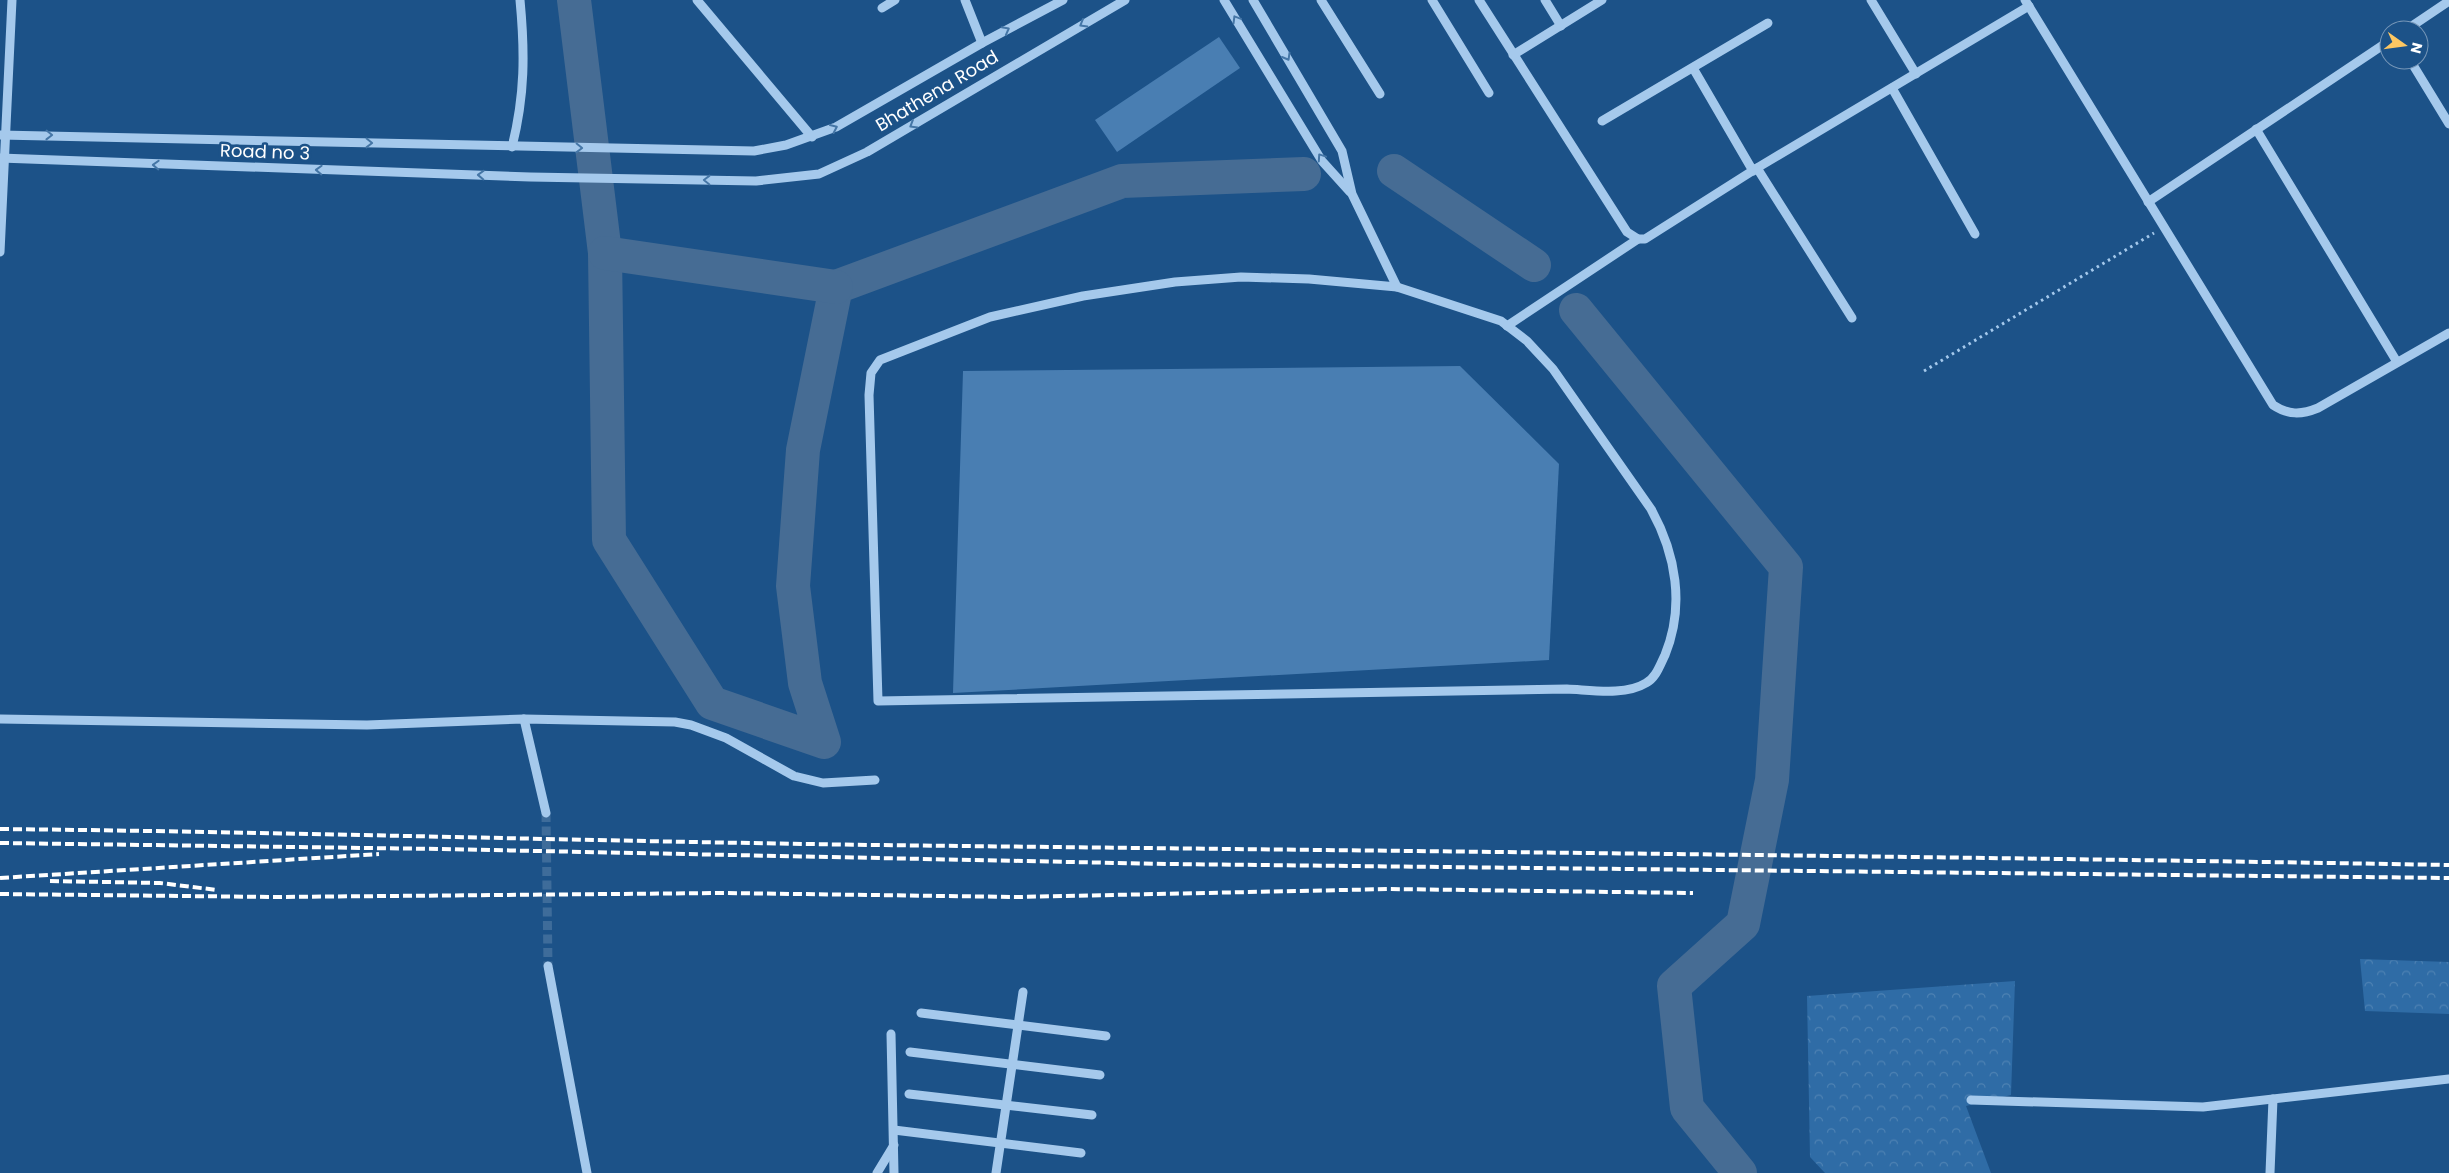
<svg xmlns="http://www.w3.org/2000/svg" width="2449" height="1173" font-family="Poppins,sans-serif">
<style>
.forest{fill:url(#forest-crowns)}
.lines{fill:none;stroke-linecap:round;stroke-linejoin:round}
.river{stroke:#466c94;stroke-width:34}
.building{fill:#497eb2}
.minor-tunnel{stroke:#3e6c9a;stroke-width:9;stroke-dasharray:9 4.5;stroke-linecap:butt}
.path{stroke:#a5c9ec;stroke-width:3;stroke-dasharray:2.5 4;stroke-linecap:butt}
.minor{stroke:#a5c9ec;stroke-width:9}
.rail{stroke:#fff;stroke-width:4;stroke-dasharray:9 4;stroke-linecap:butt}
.oneway{stroke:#4576a6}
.labels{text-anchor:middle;stroke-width:5;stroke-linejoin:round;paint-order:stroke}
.street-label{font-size:18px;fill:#fff;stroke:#1c5288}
</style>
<defs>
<pattern id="forest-crowns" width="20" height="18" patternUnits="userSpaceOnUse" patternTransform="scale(1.25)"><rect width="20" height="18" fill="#2f6ca6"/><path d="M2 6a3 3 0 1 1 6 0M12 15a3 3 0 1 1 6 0" fill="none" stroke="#4e82b3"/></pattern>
</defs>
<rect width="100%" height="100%" fill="#1c5288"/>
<g class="forest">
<polygon points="2360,959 2449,962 2449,1014 2365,1011"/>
<polygon points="2015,981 2011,1095 1966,1106 1991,1173 1825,1173 1810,1157 1807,996"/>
</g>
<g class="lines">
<g class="river">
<polyline points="574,0 605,253 609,540 712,703 824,742 805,683 793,586 803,450 836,287 1122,181 1304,174"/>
<polyline points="1394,171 1534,265"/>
<polyline points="605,253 836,287"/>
<polyline points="1576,310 1786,567 1772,780 1743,924 1674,986 1687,1108 1740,1173"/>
</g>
</g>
<g class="building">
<polygon points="1219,37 1240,68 1117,152 1095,120"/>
<polygon points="1460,366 1559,464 1549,660 953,693 963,371"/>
</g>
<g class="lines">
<polyline class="minor-tunnel" points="546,813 548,966"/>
<polyline class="path" points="1924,371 2154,233"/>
<g class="minor">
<polyline points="697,0 812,137"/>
<polyline points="965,0 982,43"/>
<polyline points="1224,0 1322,161 1350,192"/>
<polyline points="1253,0 1342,151 1352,194 1397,287"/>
<polyline points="1321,0 1380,94"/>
<polyline points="1432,0 1489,93"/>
<polyline points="1479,0 1627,232 1638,239 1645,239 1757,168 2029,6"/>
<polyline points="1545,0 1561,26"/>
<polyline points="1871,0 1916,74"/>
<path d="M2025,0L2273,405C2288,415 2301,415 2318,408L2449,333"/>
<polyline points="882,8 895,0"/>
<polyline points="2406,30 2449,1"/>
<polyline points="1513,55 1602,0"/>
<polyline points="2410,60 2449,124"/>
<polyline points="1693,68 1753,171"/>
<polyline points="1892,88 1975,234"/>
<polyline points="1602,121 1768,23"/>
<polyline points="2256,129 2397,362"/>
<polyline points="0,135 754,151 786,145 836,127 982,43 1063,0"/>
<path d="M512,147C525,95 525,53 520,0"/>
<polyline points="0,158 530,177 756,181 819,174 867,152 1125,0"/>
<polyline points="1757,168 1852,318"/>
<polyline points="2148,202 2389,41"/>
<polyline points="0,252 12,0"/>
<path d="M1241,277L1309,279L1397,287L1501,321L1527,341L1553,369L1651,509C1676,554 1685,606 1665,655C1660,665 1656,678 1646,683C1625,696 1591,690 1567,689L878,701L869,395L871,373L880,360L990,317L1083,296L1175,282Z"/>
<polyline points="1507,326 1638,239"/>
<polyline points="0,719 367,725 524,719 675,722 691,725 726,738 794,776 823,783 875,780"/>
<polyline points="524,719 546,813"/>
<polyline points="548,966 587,1173"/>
<polyline points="921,1013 1106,1036"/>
<polyline points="891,1034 894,1173"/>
<polyline points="910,1052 1100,1075"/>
<polyline points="909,1094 1092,1115"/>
<polyline points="1971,1100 2203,1107 2449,1079"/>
<polyline points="894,1130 1081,1153"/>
<polyline points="877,1173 894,1145"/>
<polyline points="996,1173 1023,992"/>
<polyline points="2270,1173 2273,1099"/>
</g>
<g class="rail">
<path d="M0,829C291,832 582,841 874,845C1399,851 1924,856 2449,865"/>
<polyline points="0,843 441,849 1168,864 2449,878"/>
<polyline points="0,878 379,854"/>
<polyline points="50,881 160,883 217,890"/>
<polyline points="0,894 275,897 724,893 1018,897 1390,889 1693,893"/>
</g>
</g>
<defs><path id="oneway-chevron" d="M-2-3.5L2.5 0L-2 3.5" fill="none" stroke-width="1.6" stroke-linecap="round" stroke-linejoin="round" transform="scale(1.25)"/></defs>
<g class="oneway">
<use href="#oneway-chevron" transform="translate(1236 19) rotate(-121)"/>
<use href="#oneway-chevron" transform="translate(1083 24) rotate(150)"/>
<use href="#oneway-chevron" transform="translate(1006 30) rotate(-28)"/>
<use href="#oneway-chevron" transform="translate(1287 57) rotate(60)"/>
<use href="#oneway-chevron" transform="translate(913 125) rotate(149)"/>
<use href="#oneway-chevron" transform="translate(834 128) rotate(-25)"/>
<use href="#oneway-chevron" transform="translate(49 135) rotate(1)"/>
<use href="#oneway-chevron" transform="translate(369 143) rotate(1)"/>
<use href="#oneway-chevron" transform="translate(579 148) rotate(1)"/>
<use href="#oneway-chevron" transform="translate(1321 157) rotate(-124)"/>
<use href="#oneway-chevron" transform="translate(156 165) rotate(-178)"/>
<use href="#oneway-chevron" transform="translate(319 170) rotate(-178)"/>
<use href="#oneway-chevron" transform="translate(481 175) rotate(-178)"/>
<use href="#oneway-chevron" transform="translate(707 180) rotate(-179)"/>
</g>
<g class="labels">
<g class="street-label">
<text transform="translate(937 91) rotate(-31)" y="6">Bhathena Road</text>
<text transform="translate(265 152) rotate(2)" y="6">Road no 3</text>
</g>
</g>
<g transform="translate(2404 45) rotate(104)"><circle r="24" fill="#1c5288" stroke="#7797b8"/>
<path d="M0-4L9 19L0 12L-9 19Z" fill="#fdc763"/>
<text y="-8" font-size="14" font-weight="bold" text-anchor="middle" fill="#ffffff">N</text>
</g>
</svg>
